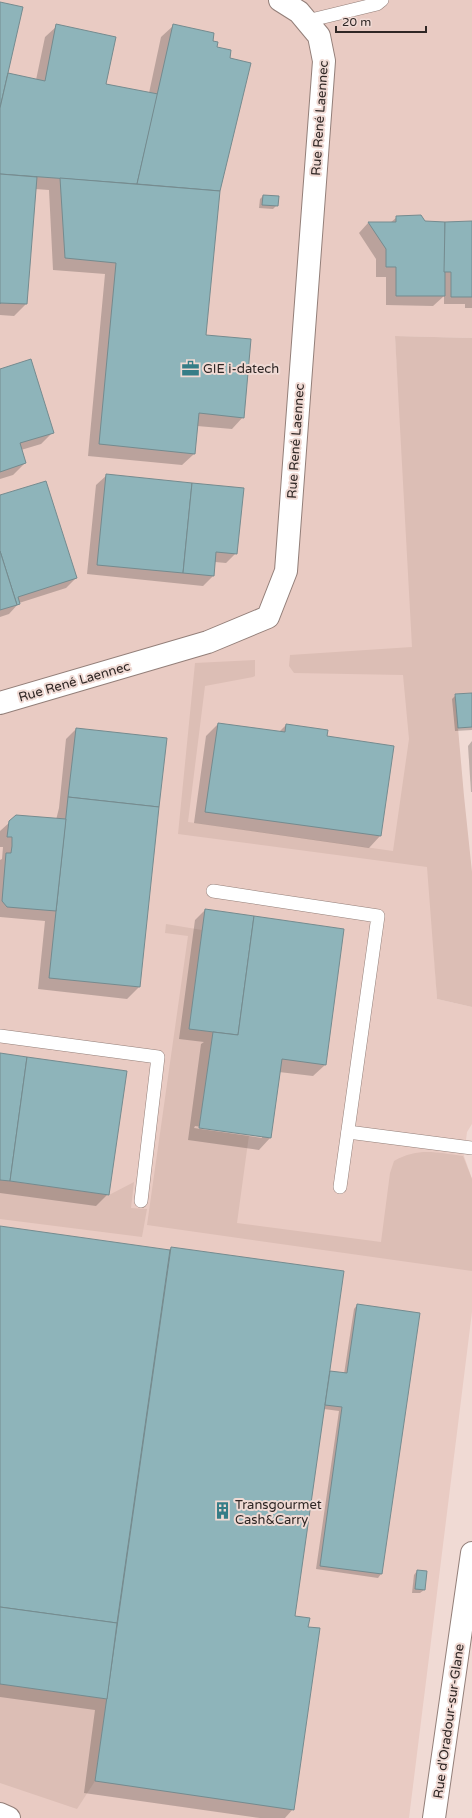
<svg xmlns="http://www.w3.org/2000/svg" width="472" height="1818" font-family="'Varela Round',sans-serif">
<style>
.built{fill:#e9cbc3}
.green{fill:#dcbeb5}
.shadow{fill:#0003;fill-rule:evenodd}
.building{fill:#8eb4ba;stroke:#758b8f}
.lines{fill:none;stroke-linecap:round;stroke-linejoin:round}
.lane-casing{stroke:#937f79;stroke-width:14}
.street-casing{stroke:#937f79;stroke-width:24}
.secondary-casing{stroke:#937f79;stroke-width:24}
.lane{stroke:#fff;stroke-width:13}
.street{stroke:#fff;stroke-width:22}
.secondary{stroke:#fff;stroke-width:22}
.labels{text-anchor:middle;stroke-width:4;stroke-linejoin:round;paint-order:stroke}
.street-label{font-size:13px;fill:#2f2725;stroke:#f0dad4}
.poi-label{font-size:13px;fill:#2f2725;stroke:#f0dad4;text-anchor:start}
</style>
<rect width="100%" height="100%" fill="#f0dad4"/>
<polygon class="built" points="0,0 472,0 472,338 395,336 437,999 472,1007 472,1124 467,1132 464,1156 472,1179 472,1312 409,1818 0,1818"/>
<g class="green">
<polygon points="395,336 472,338 472,693 455,694 464,796 472,872 472,1007 437,999 427,867 178,834 195,663 255,660 255,676 253,677 205,686 188,822 393,851 409,739 403,675 294,673 289,666 290,655 412,647"/>
<path d="M166,924L202,930L189,1029L213,1032L199,1128L249,1135L237,1223L381,1242L390,1173L394,1161C419,1147 437,1153 463,1156L472,1179V1271L147,1225L188,936L165,933Z"/>
<polygon points="0,1180 109,1195 134,1182 131,1208 147,1209 142,1237 0,1219"/>
<polygon points="0,1684 107,1699 95,1781 77,1809 0,1783"/>
</g>
<g class="shadow">
<polygon points="0,3 7,74 36,80 45,37 57,26 105,84 149,93 161,37 173,26 211,42 216,47 219,191 205,336 243,417 232,429 197,426 194,454 182,465 88,456 105,274 53,270 49,190 35,189 26,304 14,316 0,315"/>
<polygon points="263,196 277,205 273,209 259,208 260,199"/>
<polygon points="397,217 424,222 472,222 472,308 465,308 465,304 444,304 444,296 433,306 386,305 386,277 376,277 376,259 359,233 368,223 390,223"/>
<polygon points="0,370 53,432 41,444 21,450 25,463 13,475 0,479"/>
<polygon points="107,475 236,553 226,563 215,562 213,576 203,586 87,574 96,485"/>
<polygon points="0,496 76,578 66,588 19,603 9,614 0,617"/>
<polygon points="472,694 472,730 455,731 452,699 456,695"/>
<polygon points="218,724 279,732 286,725 326,737 380,836 369,848 194,823 206,736"/>
<polygon points="76,729 139,987 127,999 38,989 45,921 0,917 0,860 2,859 3,847 0,847 0,831 10,822 56,820 59,808 66,739"/>
<polygon points="472,741 472,792 471,792 468,746"/>
<path d="M205,910L325,1065L313,1076L279,1072L270,1138L259,1150L188,1140L201,1044L204,1042L179,1039L195,920ZM195,1126L262,1136V1138L194,1128Z"/>
<polygon points="0,1054 108,1194 96,1206 0,1193"/>
<polygon points="0,1227 168,1251 171,1248 329,1371 344,1374 354,1309 357,1305 418,1313 381,1574 378,1578 316,1569 339,1411 324,1409 294,1617 293,1809 285,1818 260,1818 84,1793 95,1710 0,1697"/>
<polygon points="417,1571 424,1590 420,1593 412,1593 414,1575"/>
</g>
<g class="building">
<polygon points="0,2 23,7 0,108"/>
<polygon points="56,24 116,37 106,84 158,94 137,184 0,174 0,108 8,73 45,81"/>
<polygon points="173,24 214,33 213,41 218,42 217,47 231,50 230,58 251,63 220,191 137,184"/>
<polygon points="0,174 37,177 27,304 0,303 0,304"/>
<polygon points="60,178 220,191 206,335 251,339 244,418 199,413 195,454 99,444 116,263 65,258"/>
<polygon points="263,195 279,196 278,206 262,205"/>
<polygon points="421,215 425,221 445,222 445,296 396,296 396,267 386,267 386,249 368,222 396,222 396,216"/>
<polygon points="472,221 472,297 451,297 451,272 444,272 445,222"/>
<polygon points="31,359 54,433 20,443 26,463 0,472 0,369"/>
<polygon points="106,474 192,483 183,573 97,565"/>
<polygon points="46,481 77,578 18,597 20,604 17,605 0,551 0,495"/>
<polygon points="192,483 244,488 237,554 216,552 214,576 183,573"/>
<polygon points="0,551 17,605 0,610"/>
<polygon points="472,693 472,727 458,728 455,694"/>
<polygon points="218,723 285,732 286,724 328,730 327,736 394,746 381,836 205,812"/>
<polygon points="76,728 167,738 159,807 68,797"/>
<polygon points="68,797 159,807 140,987 49,978"/>
<polygon points="16,815 66,819 56,911 7,907 2,901 6,853 11,853 12,846 12,837 7,837 9,821"/>
<polygon points="205,909 254,916 238,1035 189,1029"/>
<polygon points="254,916 344,929 326,1065 282,1059 271,1138 199,1128 213,1032 238,1035"/>
<polygon points="0,1053 27,1057 10,1181 0,1180"/>
<polygon points="27,1057 127,1071 109,1195 10,1181"/>
<polygon points="0,1226 170,1250 117,1623 0,1607"/>
<polygon points="171,1247 344,1271 295,1616 310,1618 308,1627 320,1628 294,1810 95,1781"/>
<polygon points="357,1304 420,1313 382,1574 320,1566 342,1407 325,1405 330,1371 347,1373"/>
<polygon points="417,1570 427,1571 425,1590 415,1589"/>
<polygon points="0,1607 117,1623 107,1699 0,1684"/>
</g>
<g class="lines">
<defs>
<g id="lane">
<polyline points="307,21 377,4 382,0"/>
<polyline points="213,891 378,916 340,1187"/>
<polyline points="0,1036 158,1057 141,1201"/>
<polyline points="348,1132 472,1148"/>
</g>
<g id="street">
<polyline points="0,703 208,642 268,617 286,571 324,61 319,36 299,12 280,0"/>
<polyline points="434,1818 472,1553"/>
</g>
<polyline id="secondary" points="0,1814 9,1818"/>
</defs>
<use href="#lane" class="lane-casing"/>
<use href="#street" class="street-casing"/>
<use href="#secondary" class="secondary-casing"/>
<use href="#lane" class="lane"/>
<use href="#street" class="street"/>
<use href="#secondary" class="secondary"/>
</g>
<defs>
<symbol id="office-bare" viewBox="-9 -9 18 18"><path d="M-6-3h4V-5.5h4V-3h4V5H-6ZM-1-4.5V-3h2v-1.5ZM-6 0V1H6V0Z" fill="#367d87" stroke="#f0dad4" stroke-width="2.5" paint-order="stroke"/></symbol>
<symbol id="building-bare" viewBox="-9 -9 18 18"><path d="M-4-6H4V6H1V3H-1V6H-4ZM-2.5-4.3h1.7v1.8h-1.7ZM.8-4.3h1.7v1.8H.8ZM-2.5-1h1.7V.8h-1.7ZM.8-1h1.7V.8H.8Z" fill="#367d87" stroke="#f0dad4" stroke-width="2.5" paint-order="stroke"/></symbol>
</defs>
<g fill-rule="evenodd">
<use href="#office-bare" x="178" y="356" width="25" height="25"/>
<use href="#building-bare" x="210" y="1498" width="25" height="25"/>
</g>
<g class="labels">
<g class="street-label">
<text transform="translate(319 118) rotate(-86)" y="5">Rue René Laennec</text>
<text transform="translate(295 441) rotate(-86)" y="5">Rue René Laennec</text>
<text transform="translate(74 681) rotate(-16)" y="5">Rue René Laennec</text>
<text transform="translate(448 1721) rotate(-82)" y="5">Rue d'Oradour-sur-Glane</text>
</g>
<g class="poi-label">
<text x="203" y="373">GIE i-datech</text>
<text x="235" y="1509">Transgourmet<tspan x="235" dy="15">Cash&amp;Carry</tspan></text>
</g>
</g>
<path d="M336 26v6h90v-6" fill="none" stroke="#2f2725" stroke-width="2"/>
<text x="342" y="26" font-size="12" fill="#2f2725" stroke="#f0dad4" stroke-width="3" paint-order="stroke">20 m</text>
</svg>
